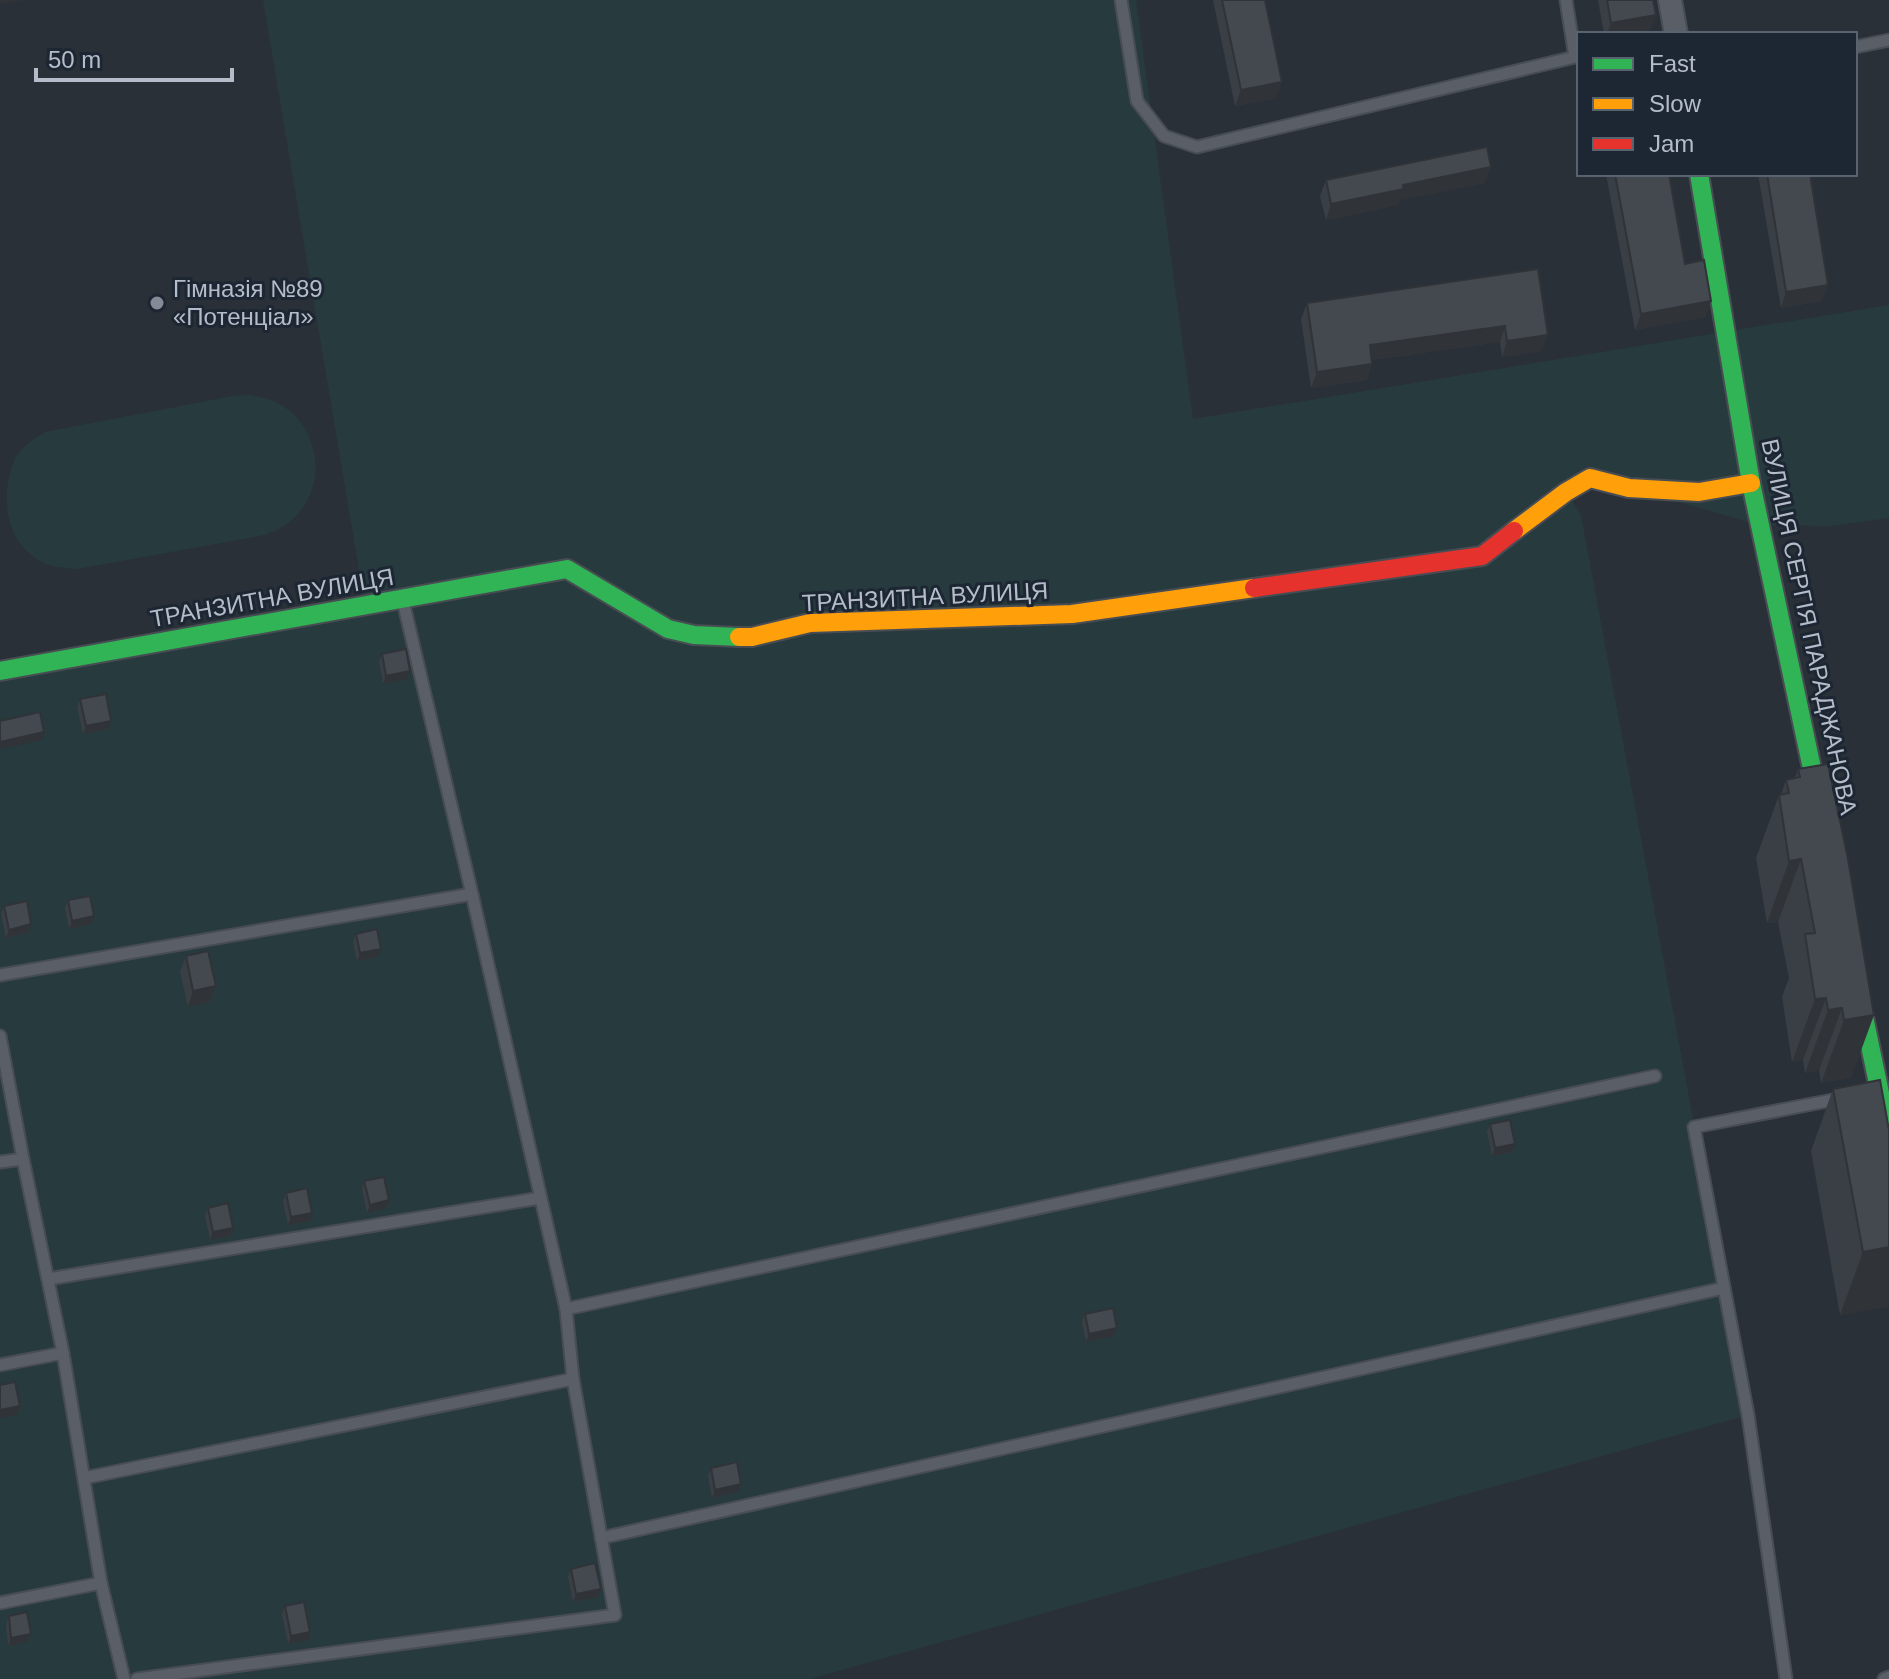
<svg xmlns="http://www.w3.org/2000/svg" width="1889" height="1679" font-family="Helvetica,sans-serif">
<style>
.green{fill:#273a3e}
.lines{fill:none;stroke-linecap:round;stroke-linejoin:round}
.lane-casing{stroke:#484c53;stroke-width:15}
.street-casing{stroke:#484c53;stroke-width:26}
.fast-casing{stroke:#484c53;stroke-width:22}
.slow-casing{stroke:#484c53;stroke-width:22}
.jam-casing{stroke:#484c53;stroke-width:22}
.lane{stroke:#5a5e66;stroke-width:11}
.street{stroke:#5a5e66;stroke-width:22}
.fast{stroke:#30b455;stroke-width:18}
.slow{stroke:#ff9f0a;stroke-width:18}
.jam{stroke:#e5322d;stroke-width:18}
.wall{fill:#3a3f45}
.shaded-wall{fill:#303338}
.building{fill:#444950;stroke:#303338;stroke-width:2}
.poi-dot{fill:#848b96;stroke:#1d2633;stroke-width:3}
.labels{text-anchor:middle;stroke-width:6;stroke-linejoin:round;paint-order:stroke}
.poi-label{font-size:24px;fill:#b4bcc9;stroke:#1d2633;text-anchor:start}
.street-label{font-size:24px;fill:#b4bcc9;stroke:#1d2633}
</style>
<rect width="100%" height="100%" fill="#2a3038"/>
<g class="green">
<polygon points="263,0 1136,0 1193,419 1889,305 1889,518 1830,526 1760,525 1629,488 1567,492 1581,515 1748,1415 810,1679 0,1679 0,671 365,605"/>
<path d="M251,395C263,398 276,400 286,408C320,433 326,484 297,515C288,525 277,530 265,535L77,569C64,568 51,567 40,561C3,540 0,491 16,456C23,446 34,439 45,432L233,396Z"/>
</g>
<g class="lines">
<defs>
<g id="lane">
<polyline points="1121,0 1137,101 1164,136 1197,147 1575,57 1566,0"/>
<polyline points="1855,47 1889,40"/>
<polyline points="0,975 472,894"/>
<polyline points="0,1036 23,1159 63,1353 101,1583 0,1603"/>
<polyline points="0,1162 23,1159"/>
<polyline points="48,1279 540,1198"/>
<polyline points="566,1309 1655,1076"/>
<polyline points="0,1365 63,1353"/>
<polyline points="84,1478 573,1379"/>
<polyline points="601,1538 1724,1288"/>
<polyline points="101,1583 124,1679"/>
<polyline points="137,1679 615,1615 573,1379 566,1309 472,894 403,601"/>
<polyline points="1786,1679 1748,1415 1694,1127 1843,1098"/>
<polyline points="1884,1679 1889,1677"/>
</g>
<polyline id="street" points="1670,0 1676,34"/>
<g id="fast">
<polyline points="1699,174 1751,483 1820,806"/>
<polyline points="0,671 567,569 668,629 694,635 739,637"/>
<polyline points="1859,993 1889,1136"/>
</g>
<g id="slow">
<polyline points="1514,531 1566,492 1590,478 1629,488 1699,492 1751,483"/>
<polyline points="739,637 752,637 810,623 1072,614 1254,588"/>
</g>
<polyline id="jam" points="1254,588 1482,556 1514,531"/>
</defs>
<use href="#lane" class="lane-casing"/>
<use href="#street" class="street-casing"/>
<use href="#fast" class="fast-casing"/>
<use href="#slow" class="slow-casing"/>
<use href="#jam" class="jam-casing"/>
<use href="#lane" class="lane"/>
<use href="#street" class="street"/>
<use href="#fast" class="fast"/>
<use href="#slow" class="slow"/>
<use href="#jam" class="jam"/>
</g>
<g class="wall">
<polygon points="1213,0 1265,0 1276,98 1235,106"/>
<polygon points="1598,0 1653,0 1656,15 1650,30 1630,34 1604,34"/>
<polygon points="1606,174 1669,174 1685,264 1711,301 1705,317 1635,330"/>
<polygon points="1758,174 1810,174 1822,301 1781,308"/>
<polygon points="1326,180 1485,183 1400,200 1398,205 1326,220 1320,196"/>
<polygon points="1538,269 1542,351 1502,357 1500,342 1372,360 1367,380 1311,388 1301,319 1307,303"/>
<polygon points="382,654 408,679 383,684 379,662"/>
<polygon points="80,699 108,729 83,734 77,707"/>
<polygon points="1828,764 1851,1078 1821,1083 1819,1070 1805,1073 1803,1060 1792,1062 1782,997 1789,978 1778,922 1767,923 1756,858 1779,795 1781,794 1786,780 1795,778 1798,769"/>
<polygon points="68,900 94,916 91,924 69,929 65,908"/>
<polygon points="4,906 29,932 6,938 1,914"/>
<polygon points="356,934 378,957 357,961 353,942"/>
<polygon points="186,956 216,986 210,1002 188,1007 180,972"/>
<polygon points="1833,1089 1889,1306 1840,1315 1811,1151"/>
<polygon points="1490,1124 1515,1144 1512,1152 1492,1156 1487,1132"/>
<polygon points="364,1181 389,1200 386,1208 367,1213 362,1189"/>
<polygon points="286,1193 310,1221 288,1225 283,1201"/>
<polygon points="208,1208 233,1228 230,1236 210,1240 205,1216"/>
<polygon points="1085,1314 1117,1328 1114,1336 1086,1342 1082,1322"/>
<polygon points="711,1468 741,1484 738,1492 712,1498 708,1476"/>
<polygon points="571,1569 601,1589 598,1597 573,1602 568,1577"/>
<polygon points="285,1606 310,1632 308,1640 288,1644 282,1614"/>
<polygon points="9,1616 31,1634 28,1642 8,1646 6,1624"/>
</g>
<g class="shaded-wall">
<polygon points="0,0 24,0 0,4"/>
<polygon points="1656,15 1650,30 1630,34 1607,34 1611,23"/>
<polygon points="1282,82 1276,98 1235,106 1241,90"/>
<polygon points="1491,167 1485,183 1400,200 1398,205 1326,220 1331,204 1403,185"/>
<polygon points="1828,285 1822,301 1781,308 1786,292"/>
<polygon points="1711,301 1705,317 1635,330 1641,314"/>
<polygon points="1505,326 1500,342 1364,361 1370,345"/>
<polygon points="1548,335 1542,351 1502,357 1507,341"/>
<polygon points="1372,364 1367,380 1311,388 1317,372"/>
<polygon points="410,671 408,679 383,684 386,676"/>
<polygon points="111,721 108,729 83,734 86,726"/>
<polygon points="44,732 42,740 0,749 0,742"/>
<polygon points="1801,859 1778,922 1767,923 1789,861"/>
<polygon points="94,916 91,924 69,929 72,921"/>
<polygon points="31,924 29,932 6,938 9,930"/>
<polygon points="381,949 378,957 357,961 360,953"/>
<polygon points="216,986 210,1002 188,1007 193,991"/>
<polygon points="1826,998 1803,1060 1792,1062 1815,999"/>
<polygon points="1842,1008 1819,1070 1805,1073 1828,1010"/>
<polygon points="1874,1015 1851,1078 1821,1083 1844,1020"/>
<polygon points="1515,1144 1512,1152 1492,1156 1495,1148"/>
<polygon points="389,1200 386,1208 367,1213 370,1205"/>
<polygon points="312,1213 310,1221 288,1225 291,1217"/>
<polygon points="233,1228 230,1236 210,1240 213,1232"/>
<polygon points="1889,1247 1889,1306 1840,1315 1863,1252"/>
<polygon points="1117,1328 1114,1336 1086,1342 1089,1334"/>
<polygon points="20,1406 18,1414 0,1418 0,1410"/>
<polygon points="741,1484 738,1492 712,1498 715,1490"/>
<polygon points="601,1589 598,1597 573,1602 576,1594"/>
<polygon points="310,1632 308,1640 288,1644 291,1636"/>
<polygon points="31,1634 28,1642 8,1646 11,1638"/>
</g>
<g class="building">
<polygon points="1222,0 1265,0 1282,82 1241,90"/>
<polygon points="1607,0 1653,0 1656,15 1611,23"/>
<polygon points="1487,147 1491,167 1403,185 1404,189 1331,204 1326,180"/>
<polygon points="1615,174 1669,174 1685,264 1704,260 1711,301 1641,314"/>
<polygon points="1767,174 1810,174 1828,285 1786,292"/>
<polygon points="1538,269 1548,335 1507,341 1505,326 1370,345 1372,364 1317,372 1307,303"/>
<polygon points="406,649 410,671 386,676 382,654"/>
<polygon points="106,694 111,721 86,726 80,699"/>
<polygon points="40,712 44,732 0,742 0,721"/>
<polygon points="1828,764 1848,859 1874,1015 1844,1020 1842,1008 1828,1010 1826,998 1815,999 1805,934 1815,933 1801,859 1789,861 1779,795 1789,793 1786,780 1800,777 1798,769"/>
<polygon points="90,896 94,916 72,921 68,900"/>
<polygon points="27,901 31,924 9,930 4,906"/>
<polygon points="377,929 381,949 360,953 356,934"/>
<polygon points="208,951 216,986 193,991 186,956"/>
<polygon points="1880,1080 1889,1130 1889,1247 1863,1252 1833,1089"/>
<polygon points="1510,1120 1515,1144 1495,1148 1490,1124"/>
<polygon points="384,1177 389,1200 370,1205 364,1181"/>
<polygon points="307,1188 312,1213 291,1217 286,1193"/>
<polygon points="228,1203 233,1228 213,1232 208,1208"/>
<polygon points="1113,1308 1117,1328 1089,1334 1085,1314"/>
<polygon points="15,1382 20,1406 0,1410 0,1385"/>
<polygon points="737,1462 741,1484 715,1490 711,1468"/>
<polygon points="595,1563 601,1589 576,1594 571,1569"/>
<polygon points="304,1602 310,1632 291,1636 285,1606"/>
<polygon points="27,1612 31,1634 11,1638 9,1616"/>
</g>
<circle class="poi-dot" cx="157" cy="303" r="8"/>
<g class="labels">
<g class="poi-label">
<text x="173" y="297">Гімназія №89<tspan x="173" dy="28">«Потенціал»</tspan></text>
</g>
<g class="street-label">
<text transform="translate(925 597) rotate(-3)" y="8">ТРАНЗИТНА ВУЛИЦЯ</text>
<text transform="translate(272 598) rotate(-10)" y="8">ТРАНЗИТНА ВУЛИЦЯ</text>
<text transform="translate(1809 627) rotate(78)" y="8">ВУЛИЦЯ СЕРГІЯ ПАРАДЖАНОВА</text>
</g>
</g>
<rect x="1577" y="32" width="280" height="144" fill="#1d2633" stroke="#59626f" stroke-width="2"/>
<rect x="1593" y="58" width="40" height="12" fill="#30b455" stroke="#59626f" stroke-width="2"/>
<text x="1649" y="72" font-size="24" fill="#b4bcc9">Fast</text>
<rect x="1593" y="98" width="40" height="12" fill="#ff9f0a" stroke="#59626f" stroke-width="2"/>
<text x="1649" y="112" font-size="24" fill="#b4bcc9">Slow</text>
<rect x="1593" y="138" width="40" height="12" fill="#e5322d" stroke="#59626f" stroke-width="2"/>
<text x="1649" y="152" font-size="24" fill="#b4bcc9">Jam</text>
<path d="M36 68v12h196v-12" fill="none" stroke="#b4bcc9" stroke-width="4"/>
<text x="48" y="68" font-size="24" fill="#b4bcc9" stroke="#1d2633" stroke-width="6" paint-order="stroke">50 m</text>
</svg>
